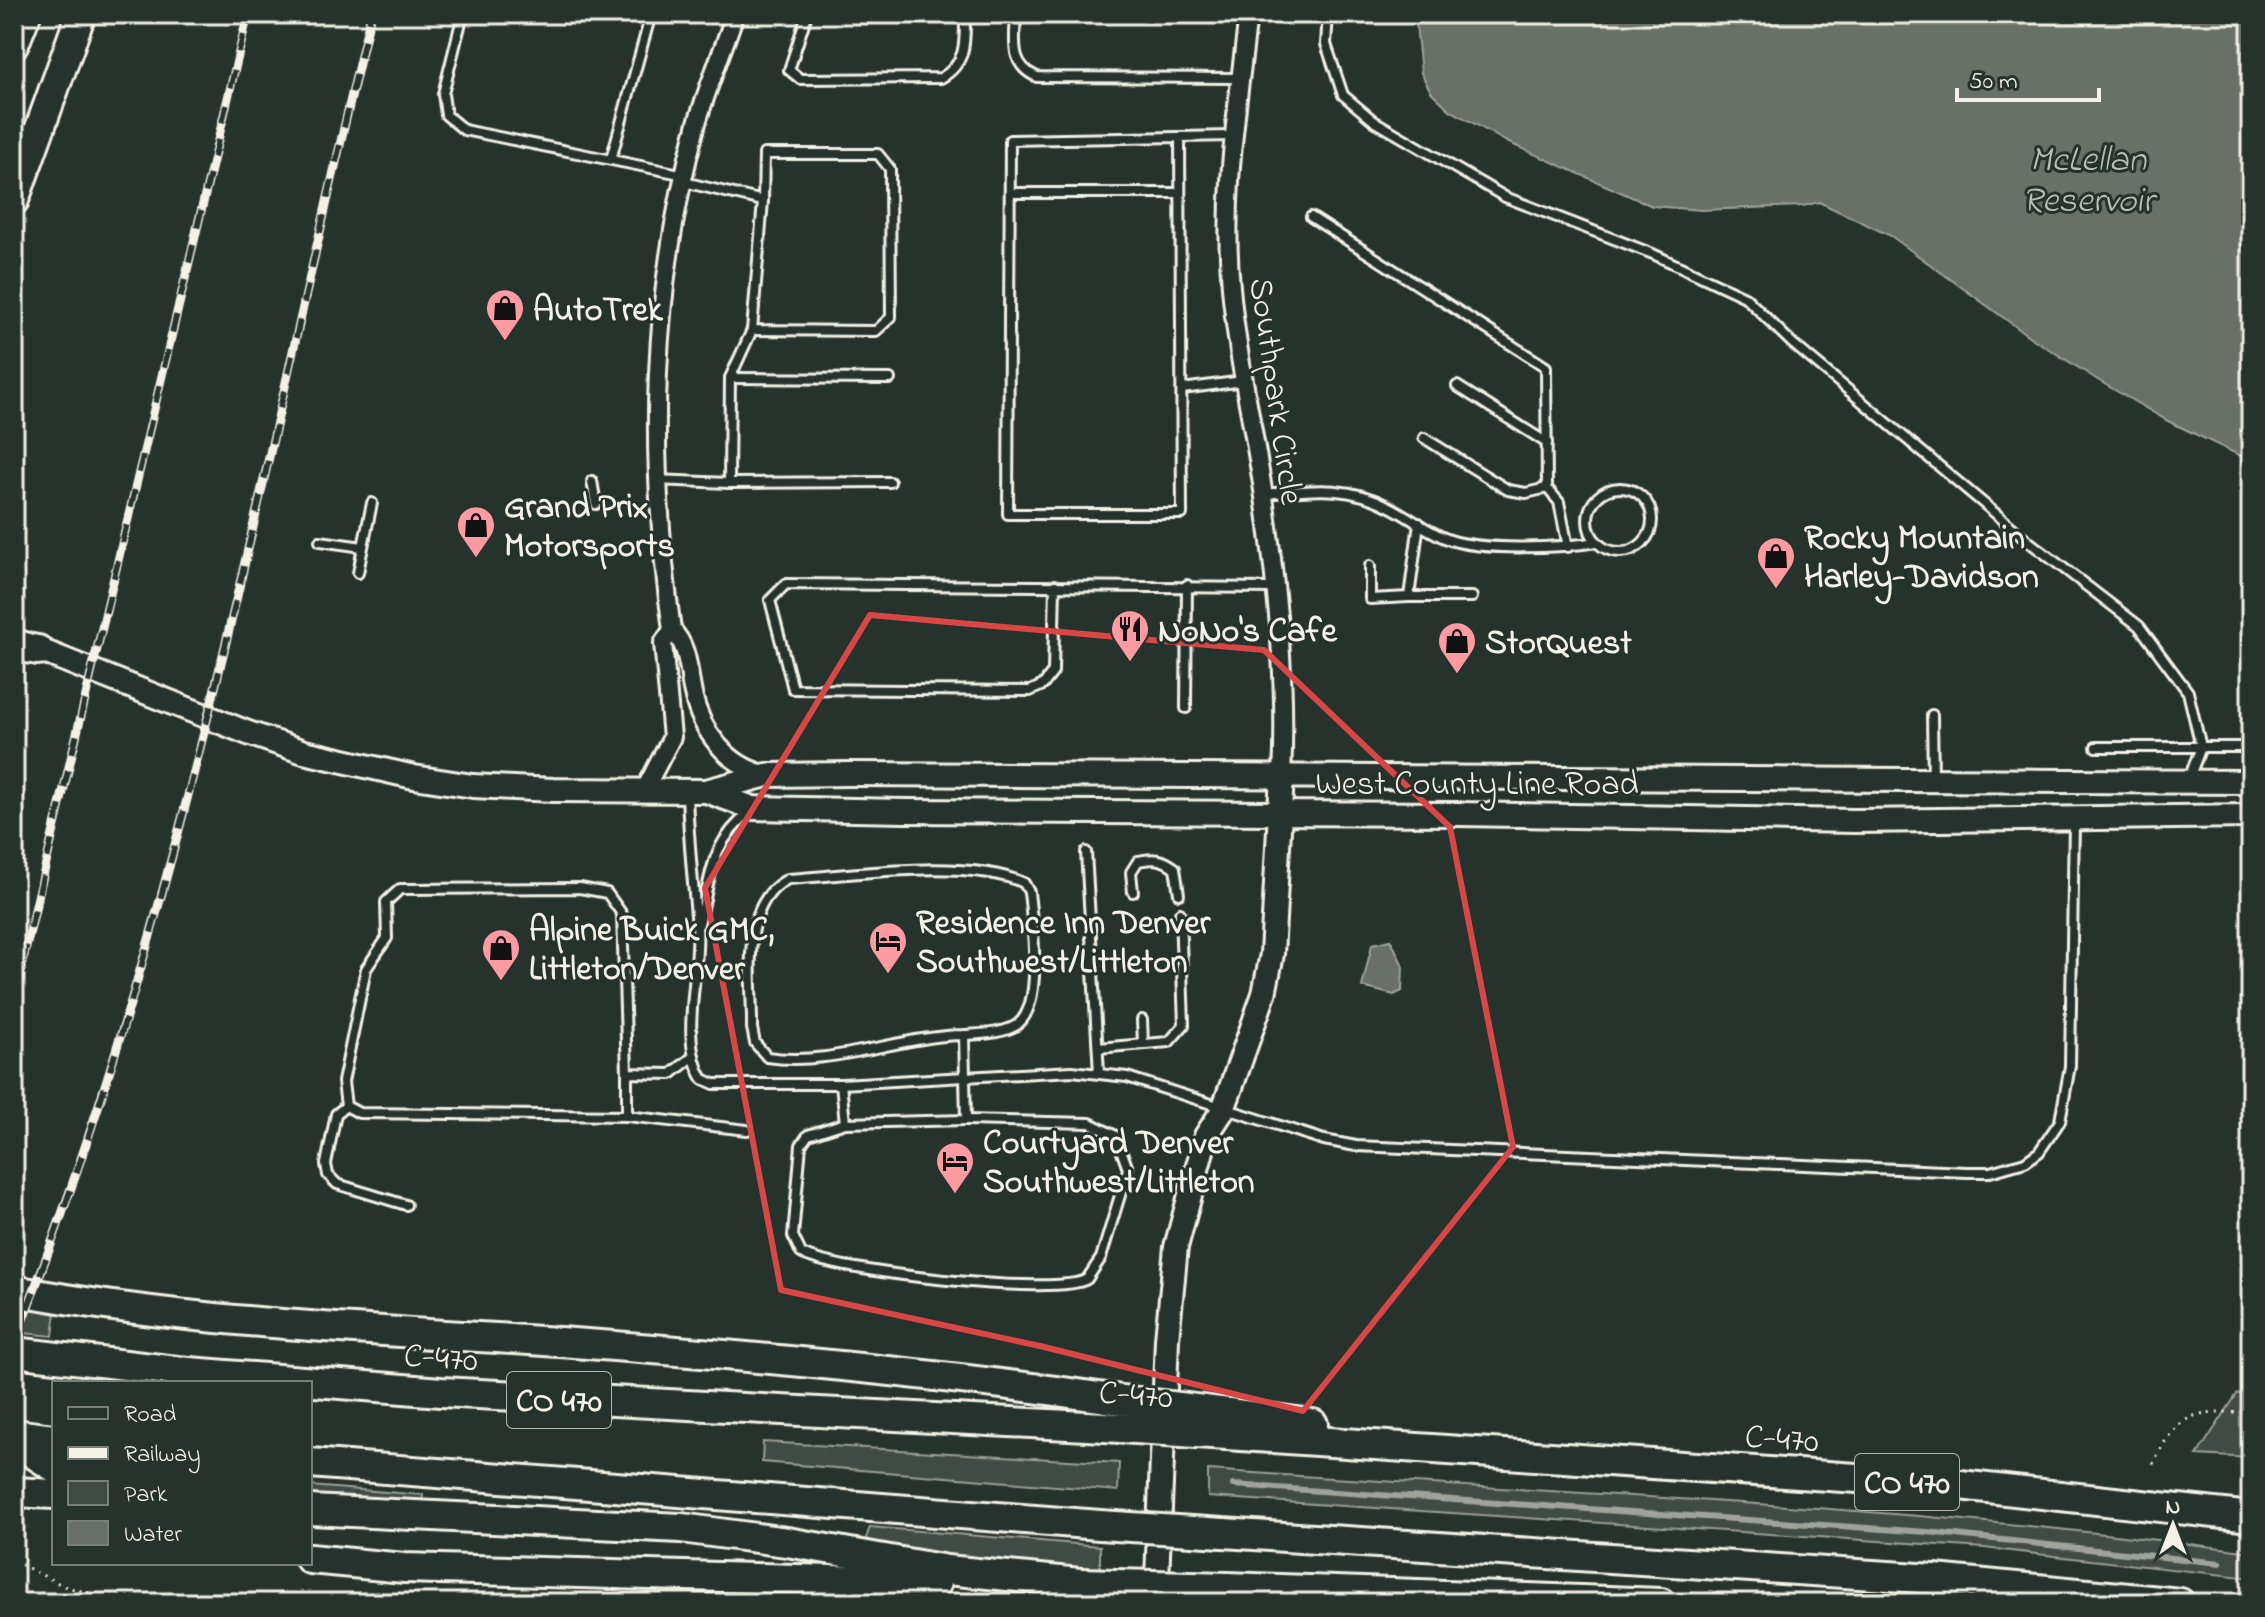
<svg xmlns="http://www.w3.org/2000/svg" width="2265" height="1617" font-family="'Indie Flower',sans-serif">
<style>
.green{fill:#414b45;stroke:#9a9e96;stroke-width:2}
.water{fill:#676f68;stroke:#9fa39b;stroke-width:2}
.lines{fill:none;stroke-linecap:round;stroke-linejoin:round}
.stream{stroke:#9fa39b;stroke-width:6}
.lane-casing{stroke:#f4f1e8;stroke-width:14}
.street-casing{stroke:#f4f1e8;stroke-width:22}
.secondary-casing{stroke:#f4f1e8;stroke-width:28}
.highway-casing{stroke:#f4f1e8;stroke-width:34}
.path{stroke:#f4f1e8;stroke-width:3;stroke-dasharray:2 6;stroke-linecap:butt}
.lane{stroke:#26332d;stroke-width:8}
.street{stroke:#26332d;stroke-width:16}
.secondary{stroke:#26332d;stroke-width:22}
.highway{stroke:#26332d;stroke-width:28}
.rail-casing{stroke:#f4f1e8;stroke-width:9}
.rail{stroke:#26332d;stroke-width:6;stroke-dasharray:18;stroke-linecap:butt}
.highway-bridge-casing{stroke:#f4f1e8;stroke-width:34;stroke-linecap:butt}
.highway-bridge{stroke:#26332d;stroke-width:28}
.marked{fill:none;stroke:#da4645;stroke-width:6;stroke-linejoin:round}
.labels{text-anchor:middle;stroke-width:6;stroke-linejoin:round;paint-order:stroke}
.shield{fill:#26332d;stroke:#b6b8b0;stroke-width:2}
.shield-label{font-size:32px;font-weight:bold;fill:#f4f1e8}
.poi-label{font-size:34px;font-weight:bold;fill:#f4f1e8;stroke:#26332d;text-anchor:start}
.street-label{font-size:34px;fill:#f4f1e8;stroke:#26332d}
.water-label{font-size:36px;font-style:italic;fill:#bcbdb5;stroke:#26332d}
</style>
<rect width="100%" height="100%" fill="#26332d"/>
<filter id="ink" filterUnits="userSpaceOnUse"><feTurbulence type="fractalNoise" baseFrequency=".0125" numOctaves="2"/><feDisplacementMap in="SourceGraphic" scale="16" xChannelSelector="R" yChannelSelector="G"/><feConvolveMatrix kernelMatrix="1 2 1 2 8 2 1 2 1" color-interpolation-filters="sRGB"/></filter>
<g filter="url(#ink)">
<g class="green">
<polygon points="14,1303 56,1311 53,1336 14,1332"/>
<polygon points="2251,1392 2251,1458 2197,1455 2237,1394"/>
<polygon points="763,1442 1119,1463 1118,1491 762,1462"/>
<path d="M1208,1470C1554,1494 1905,1504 2251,1552V1578L1984,1548L1208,1497Z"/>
<polygon points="310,1486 423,1495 422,1504 310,1499"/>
<polygon points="870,1527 1100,1546 1100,1568 975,1562 864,1544"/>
</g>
<g class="water">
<polygon points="1415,14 1514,14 1532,21 1628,17 1632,14 2251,14 2251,461 2168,421 2101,382 2030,337 1891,236 1819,202 1803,206 1701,210 1652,206 1507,142 1450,110 1431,92 1421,73"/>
<polygon points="1391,940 1403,966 1402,991 1394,995 1362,987 1372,944"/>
</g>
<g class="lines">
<polyline class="stream" points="1233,1485 1927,1532 2220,1563"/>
<defs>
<g id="lane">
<polyline points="463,14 443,94 446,115 464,130 685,175"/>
<path d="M807,14L789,70L800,79L941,78C967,63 965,42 965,14"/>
<path d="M1016,14C1015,40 1009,65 1037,77L1239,78"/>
<polyline points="1328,14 1326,44 1343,95 1374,121 1505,197 1653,254 1745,297 1792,343 2032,544 2139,626 2188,692 2201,747 2096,747"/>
<polyline points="1180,137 1182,514 1008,514 1010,140 1234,136"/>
<polyline points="611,159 651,14"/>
<polyline points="684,182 763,201 764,154 878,154 890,169 891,317 876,331 752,330 763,201"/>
<polyline points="1010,193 1180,193"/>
<polyline points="1311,217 1546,367 1547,488 1559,502 1568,547"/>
<polyline points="730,378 890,379"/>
<polyline points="1457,386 1547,443"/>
<polyline points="1182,389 1243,381"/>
<polyline points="1424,438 1508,490 1526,493 1547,488"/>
<polyline points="655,480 729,483 730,378 752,330"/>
<polyline points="592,481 596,504"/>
<polyline points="729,483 890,482"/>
<circle cx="1620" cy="520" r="32"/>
<path d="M1264,494C1310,490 1348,484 1390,507C1410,517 1429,533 1450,540C1484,551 1561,548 1597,542"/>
<polyline points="1419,523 1409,597 1472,597"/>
<polyline points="320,541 363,547 372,503"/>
<polyline points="1370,566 1370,599 1409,597"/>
<polyline points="358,573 363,547"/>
<polyline points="1055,585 1053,672 1043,685 1030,691 793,689 770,600 786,584 1274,588"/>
<polyline points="1186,708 1187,585"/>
<polyline points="1932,715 1933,778"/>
<polyline points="2189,778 2201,747 2251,747"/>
<path d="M687,791C688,837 693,881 697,927C701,971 678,1040 703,1079L714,1084H841L1072,1071L1127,1077L1324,1140L1356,1146L1967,1172H1990L2025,1162L2039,1152L2060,1121L2070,1066L2074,821"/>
<polyline points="1086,852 1099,1073"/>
<path d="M1133,892L1131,872L1138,861C1153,858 1162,858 1175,868L1179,894"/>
<path d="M699,924C713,873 707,847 752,810"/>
<polyline points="1142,1020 1143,1044"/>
<polyline points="1098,1048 1169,1042 1184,1025 1180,913"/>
<polyline points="627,1073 627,1116 359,1113 346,1106 343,1082 366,969 387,938 386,902 400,889 580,888 607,893 622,914 627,1073 671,1074 694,1056"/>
<path d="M841,1084L845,1123L966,1120L964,1035C979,1034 1005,1034 1018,1024C1044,1003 1032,922 1029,892L1024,883C967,857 852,875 788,879C738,904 753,981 752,1028L755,1043L767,1057C833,1067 898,1036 964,1035"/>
<polyline points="346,1106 336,1114 326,1164 328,1175 337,1184 406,1205"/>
<polyline points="627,1116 747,1130"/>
<path d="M845,1123L808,1135L801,1145L793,1236L801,1253C830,1272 1061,1297 1087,1279L1101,1258L1128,1169L1116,1136L1090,1123L966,1120"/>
</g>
<g id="street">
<path d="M735,14C723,50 708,86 697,123C650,291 648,459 672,630C689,646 688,672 693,694C701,731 727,765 764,774"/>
<path d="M1248,14C1238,105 1222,195 1231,287C1237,358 1254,427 1264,497C1277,590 1287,683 1282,776"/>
<polyline points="645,789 672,737 663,643 672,630"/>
</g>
<g id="secondary">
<polyline points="22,643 248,733 304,752 414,777 473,786 553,790 706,791 767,775 850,774 2251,782"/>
<polyline points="706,791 753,808 905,811 1458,814 1855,821 2251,816"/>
<polyline points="1156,1603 1167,1339 1176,1247 1206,1136 1223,1110 1264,994 1272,954 1282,776"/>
</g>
<g id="highway">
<polyline points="14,44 26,14"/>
<polyline points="14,200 81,14"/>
<polyline points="14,646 38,650"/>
<path d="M14,1290C194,1324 378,1330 560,1342C743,1355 925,1372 1106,1398"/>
<polyline points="14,1352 177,1371 441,1392 1105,1427"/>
<polyline points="1228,1413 1313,1424"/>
<polyline points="14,1434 54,1439"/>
<polyline points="1227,1435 1960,1485 2251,1517"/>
<polyline points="14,1441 54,1467"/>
<polyline points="310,1463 1100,1525"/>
<polyline points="14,1492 54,1494"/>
<polyline points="310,1510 681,1528 787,1542 947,1570 1080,1583"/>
<polyline points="1223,1533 1935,1579 2180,1603"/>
<polyline points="310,1559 404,1568 936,1583"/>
<polyline points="1227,1587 1661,1603"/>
</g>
</defs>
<use href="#lane" class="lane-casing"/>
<use href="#street" class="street-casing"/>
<use href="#secondary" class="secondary-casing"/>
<use href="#highway" class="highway-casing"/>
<g class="path">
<path d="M2153,1464C2177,1413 2196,1408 2251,1414"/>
<polyline points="14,1561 66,1587 101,1596 271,1603"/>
</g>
<use href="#lane" class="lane"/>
<use href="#street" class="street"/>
<use href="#secondary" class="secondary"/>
<use href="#highway" class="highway"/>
<defs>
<g id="rail">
<polyline points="14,998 248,14"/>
<path d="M14,1342C185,912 262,462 371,14"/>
</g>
</defs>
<use href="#rail" class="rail-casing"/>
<use href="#rail" class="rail"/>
<defs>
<g id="highway-bridge">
<polyline points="1106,1398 1228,1413"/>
<polyline points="1105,1427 1227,1435"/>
<polyline points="1100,1525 1223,1533"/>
<polyline points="1080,1583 1227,1587"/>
</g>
</defs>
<use href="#highway-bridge" class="highway-bridge-casing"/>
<use href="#highway-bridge" class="highway-bridge"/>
</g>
</g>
<path class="marked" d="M870,615L1264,650L1450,827L1513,1147L1303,1411L1040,1346L781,1290L705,888Z"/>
<defs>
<symbol id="shop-pin" viewBox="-11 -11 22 30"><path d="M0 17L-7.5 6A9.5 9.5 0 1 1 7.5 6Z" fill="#ff9aa2" stroke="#26332d"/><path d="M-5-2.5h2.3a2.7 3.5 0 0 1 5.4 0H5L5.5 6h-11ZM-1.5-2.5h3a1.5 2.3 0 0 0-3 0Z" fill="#111"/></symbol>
<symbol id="restaurant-pin" viewBox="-11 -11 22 30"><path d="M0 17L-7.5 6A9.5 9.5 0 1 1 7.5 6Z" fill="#ff9aa2" stroke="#26332d"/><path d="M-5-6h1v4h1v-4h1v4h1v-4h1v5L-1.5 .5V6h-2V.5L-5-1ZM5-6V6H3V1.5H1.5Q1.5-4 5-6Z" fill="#111"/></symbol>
<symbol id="hotel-pin" viewBox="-11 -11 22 30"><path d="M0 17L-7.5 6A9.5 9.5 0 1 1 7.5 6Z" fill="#ff9aa2" stroke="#26332d"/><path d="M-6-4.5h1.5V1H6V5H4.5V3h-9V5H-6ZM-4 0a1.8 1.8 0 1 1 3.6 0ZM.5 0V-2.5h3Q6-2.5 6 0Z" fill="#111"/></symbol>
</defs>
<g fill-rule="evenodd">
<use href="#shop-pin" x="483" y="286" width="44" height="60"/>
<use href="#shop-pin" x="454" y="503" width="44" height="60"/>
<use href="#shop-pin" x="1754" y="534" width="44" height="60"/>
<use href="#restaurant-pin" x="1108" y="607" width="44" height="60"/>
<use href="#shop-pin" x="1435" y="619" width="44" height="60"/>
<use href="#hotel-pin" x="866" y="919" width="44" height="60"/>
<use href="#shop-pin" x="479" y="926" width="44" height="60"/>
<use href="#hotel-pin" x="933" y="1139" width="44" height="60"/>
</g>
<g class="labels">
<g class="shield">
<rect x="507" y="1372" width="104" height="56" rx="6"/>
<rect x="1855" y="1454" width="104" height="56" rx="6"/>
</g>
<g class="shield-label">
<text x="559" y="1411">CO 470</text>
<text x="1907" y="1493">CO 470</text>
</g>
<g class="poi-label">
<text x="533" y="320">AutoTrek</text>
<text x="504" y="517">Grand Prix<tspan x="504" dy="39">Motorsports</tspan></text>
<text x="1804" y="548">Rocky Mountain<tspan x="1804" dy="39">Harley-Davidson</tspan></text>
<text x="1158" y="641">NoNo's Cafe</text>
<text x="1485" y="653">StorQuest</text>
<text x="916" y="933">Residence Inn Denver<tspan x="916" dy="39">Southwest/Littleton</tspan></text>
<text x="529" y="940">Alpine Buick GMC,<tspan x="529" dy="39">Littleton/Denver</tspan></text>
<text x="983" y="1153">Courtyard Denver<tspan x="983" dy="39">Southwest/Littleton</tspan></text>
</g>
<g class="street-label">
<text transform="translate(1278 391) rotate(82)" y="12">Southpark Circle</text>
<text x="1477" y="794">West County Line Road</text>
<text transform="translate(441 1356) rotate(4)" y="12">C-470</text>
<text transform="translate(1136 1393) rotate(4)" y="12">C-470</text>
<text transform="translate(1782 1437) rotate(4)" y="12">C-470</text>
</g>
<g class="water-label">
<text x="2088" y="170">McLellan<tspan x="2088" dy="41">Reservoir</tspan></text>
</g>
</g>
<rect width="2265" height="1617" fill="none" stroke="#26332d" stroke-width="48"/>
<rect x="24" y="24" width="2217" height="1569" fill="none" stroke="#f4f1e8" stroke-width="3" filter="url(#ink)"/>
<rect x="52" y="1381" width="260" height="184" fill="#26332d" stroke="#787f78" stroke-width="2"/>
<rect x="68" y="1407" width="40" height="12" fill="#26332d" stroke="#787f78" stroke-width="2"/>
<text x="124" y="1421" font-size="24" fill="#f4f1e8">Road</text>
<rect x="68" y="1447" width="40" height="12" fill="#f4f1e8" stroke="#787f78" stroke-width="2"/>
<text x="124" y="1461" font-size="24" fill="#f4f1e8">Railway</text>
<rect x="68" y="1481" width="40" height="24" fill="#414b45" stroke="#787f78" stroke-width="2"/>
<text x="124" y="1501" font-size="24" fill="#f4f1e8">Park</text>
<rect x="68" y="1521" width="40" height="24" fill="#676f68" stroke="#787f78" stroke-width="2"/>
<text x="124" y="1541" font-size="24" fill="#f4f1e8">Water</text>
<g transform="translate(2173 1525)" stroke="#26332d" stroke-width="6" paint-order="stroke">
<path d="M0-6L14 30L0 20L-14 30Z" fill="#f4f1e8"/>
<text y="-12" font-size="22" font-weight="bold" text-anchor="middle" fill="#f4f1e8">N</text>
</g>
<path d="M1957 88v12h142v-12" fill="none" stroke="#f4f1e8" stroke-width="4"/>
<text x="1969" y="88" font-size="24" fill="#f4f1e8" stroke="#26332d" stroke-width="6" paint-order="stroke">50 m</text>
</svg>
